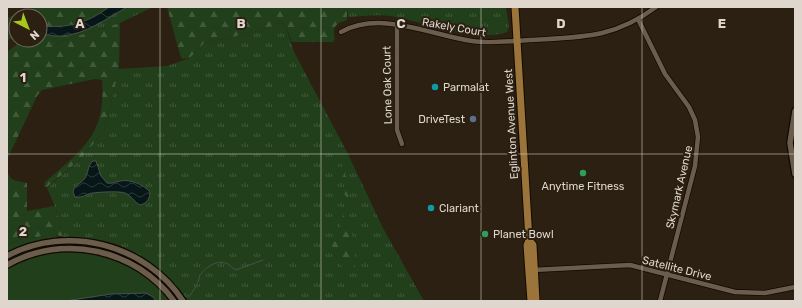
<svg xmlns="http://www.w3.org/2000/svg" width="802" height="308" font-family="Rubik,sans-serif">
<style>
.grass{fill:url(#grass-tufts)}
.forest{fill:url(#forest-firs)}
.park{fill:#213f1a}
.water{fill:url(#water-waves);stroke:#48514f}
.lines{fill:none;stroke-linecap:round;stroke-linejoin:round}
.stream{stroke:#48514f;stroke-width:1}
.minor-casing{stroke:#130901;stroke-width:6}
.tertiary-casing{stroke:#130901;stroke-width:8}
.primary-casing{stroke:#130901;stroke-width:9}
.minor{stroke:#6b5d4e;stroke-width:4.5}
.tertiary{stroke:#6b5d4e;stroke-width:5.5}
.primary{stroke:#9a743a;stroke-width:7}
.grid{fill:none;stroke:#dfd7ce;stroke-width:1;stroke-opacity:0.55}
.culture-dot{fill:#0f9aa8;stroke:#2b2012;stroke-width:1.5}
.service-dot{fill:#5c6f8a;stroke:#2b2012;stroke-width:1.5}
.leisure-dot{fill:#2e9e5b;stroke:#2b2012;stroke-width:1.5}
.labels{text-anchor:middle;stroke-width:4;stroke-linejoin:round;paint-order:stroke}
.street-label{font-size:11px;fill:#dfd7ce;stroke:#2b2012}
.poi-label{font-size:11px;fill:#dfd7ce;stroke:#2b2012;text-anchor:start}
.grid-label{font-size:13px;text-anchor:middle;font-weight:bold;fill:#dfd7ce;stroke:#2b2012;stroke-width:4;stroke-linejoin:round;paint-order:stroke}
</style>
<defs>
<pattern id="grass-tufts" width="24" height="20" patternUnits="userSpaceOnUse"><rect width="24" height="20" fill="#213f1a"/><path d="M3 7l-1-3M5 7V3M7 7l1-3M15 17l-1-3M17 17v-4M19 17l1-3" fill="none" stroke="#415a3a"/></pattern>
<pattern id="forest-firs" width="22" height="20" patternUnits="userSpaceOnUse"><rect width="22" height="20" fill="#213f1a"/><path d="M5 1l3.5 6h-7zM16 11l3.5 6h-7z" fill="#415a3a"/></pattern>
<pattern id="water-waves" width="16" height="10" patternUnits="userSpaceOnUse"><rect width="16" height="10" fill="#071718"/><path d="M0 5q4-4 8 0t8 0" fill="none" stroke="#2b3838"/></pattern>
</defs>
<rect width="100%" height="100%" fill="#2b2012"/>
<g class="grass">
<path d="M127,7H153L120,23L67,39L52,45L50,44L57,38L54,36C82,37 104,20 127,7Z"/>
<path d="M347,7H506L509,27L507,32C480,43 421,21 391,16C377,14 363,16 348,17Z"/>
<path d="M281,22L286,27L294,52L347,152L383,228L424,301H186C171,274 139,250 109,242C94,238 79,238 63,238L56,209L47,188L82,158L105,129L119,69L167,66L190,58L204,43L258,31Z"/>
</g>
<g class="forest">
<path d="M37,7H109C88,23 66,28 40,26V16H16V35L7,41V18Z"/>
<path d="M167,7H347V20C337,23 331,27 335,38L333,42H292L286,27L281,22L258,31L204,43L190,58L182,59L180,55Z"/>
<path d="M120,23L119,69L105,129L82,158L47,187H44L45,182C83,149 106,135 102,80L95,79L42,90L37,96L7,160V52L22,40H40V34L54,36L57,38L50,44L52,45L67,39Z"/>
<path d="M339,150C345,159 348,164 345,175L353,185L348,198L343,193L345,179L340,175L344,169L337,155Z"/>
<path d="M7,170C9,181 17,181 27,183V211L55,206L63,236H59L56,234L18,240L7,245Z"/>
<polygon points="339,204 354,240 355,271 343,268 329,250 329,241 337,238 342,234 338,211"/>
</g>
<path class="park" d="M56,234L65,251C95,249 128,262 151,280C158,285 163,294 169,301H7V245L18,240Z"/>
<g class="water">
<path d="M109,7H127C106,19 86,34 62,36C54,37 47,34 40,34V26C68,28 86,24 109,7Z"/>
<path d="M93,161H96L101,176L107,183C113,184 114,182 120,181C130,179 143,184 150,192C150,199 146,204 140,205C134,202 131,195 125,193C120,191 99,192 93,193C87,193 82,199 75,197L73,192C74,185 81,184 85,178C89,172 87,166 93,161Z"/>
<polygon points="146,293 153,297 156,301 65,301 111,294"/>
</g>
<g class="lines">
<g class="stream">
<path d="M201,274C207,266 218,259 228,264C231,266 232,268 236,270L263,260"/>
<polyline points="198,282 200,275"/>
<polyline points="189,297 197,285"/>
</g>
<defs>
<g id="minor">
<polyline points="638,19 665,74 689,107 695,120 698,137 695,166 660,301"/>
<polyline points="397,25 397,130 402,144"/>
<path d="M341,32C381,10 430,35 472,41C491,44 510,41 529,40C580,37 613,39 656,7"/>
<polyline points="533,270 630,265 735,292 765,293 795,287"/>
</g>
<g id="tertiary">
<polyline points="795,111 790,143 795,174"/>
<path d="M7,256C67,224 146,244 183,301"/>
<path d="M7,265C63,233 136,249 174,301"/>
</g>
<g id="primary">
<polyline points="515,7 529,240 527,245 531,301"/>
<polyline points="529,240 533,245 536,301"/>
</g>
</defs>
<use href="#minor" class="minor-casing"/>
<use href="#tertiary" class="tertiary-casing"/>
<use href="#primary" class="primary-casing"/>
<use href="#minor" class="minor"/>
<use href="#tertiary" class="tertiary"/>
<use href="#primary" class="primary"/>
</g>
<path class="grid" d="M160,7V301M321,7V301M481,7V301M642,7V301M7,154H795"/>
<g class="culture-dot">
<circle cx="435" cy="87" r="4"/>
<circle cx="431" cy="208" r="4"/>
</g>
<circle class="service-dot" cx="473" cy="119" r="4"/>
<g class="leisure-dot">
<circle cx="583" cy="173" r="4"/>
<circle cx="485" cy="234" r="4"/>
</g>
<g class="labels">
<g class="street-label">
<text transform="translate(454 27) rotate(10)" y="4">Rakely Court</text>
<text transform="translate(387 85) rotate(-91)" y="4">Lone Oak Court</text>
<text transform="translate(511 124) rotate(-93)" y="4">Eglinton Avenue West</text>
<text transform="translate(679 187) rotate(-77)" y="4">Skymark Avenue</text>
<text transform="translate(677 268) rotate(14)" y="4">Satellite Drive</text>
</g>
<g class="poi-label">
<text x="443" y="91">Parmalat</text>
<text x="465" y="123" text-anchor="end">DriveTest</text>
<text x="583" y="190" text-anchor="middle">Anytime Fitness</text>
<text x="439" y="212">Clariant</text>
<text x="493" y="238">Planet Bowl</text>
</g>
</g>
<g class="grid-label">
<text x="80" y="28">A</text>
<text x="241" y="28">B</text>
<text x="401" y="28">C</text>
<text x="561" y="28">D</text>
<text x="722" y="28">E</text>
<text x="23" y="82">1</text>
<text x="23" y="236">2</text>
</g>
<rect width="802" height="308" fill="none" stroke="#dfd7ce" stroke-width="16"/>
<g transform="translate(28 28) rotate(138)"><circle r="19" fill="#2b2012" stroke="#73695d"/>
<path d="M0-3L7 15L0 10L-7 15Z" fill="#a8c71c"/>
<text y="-6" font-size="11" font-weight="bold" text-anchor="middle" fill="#dfd7ce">N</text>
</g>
</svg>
